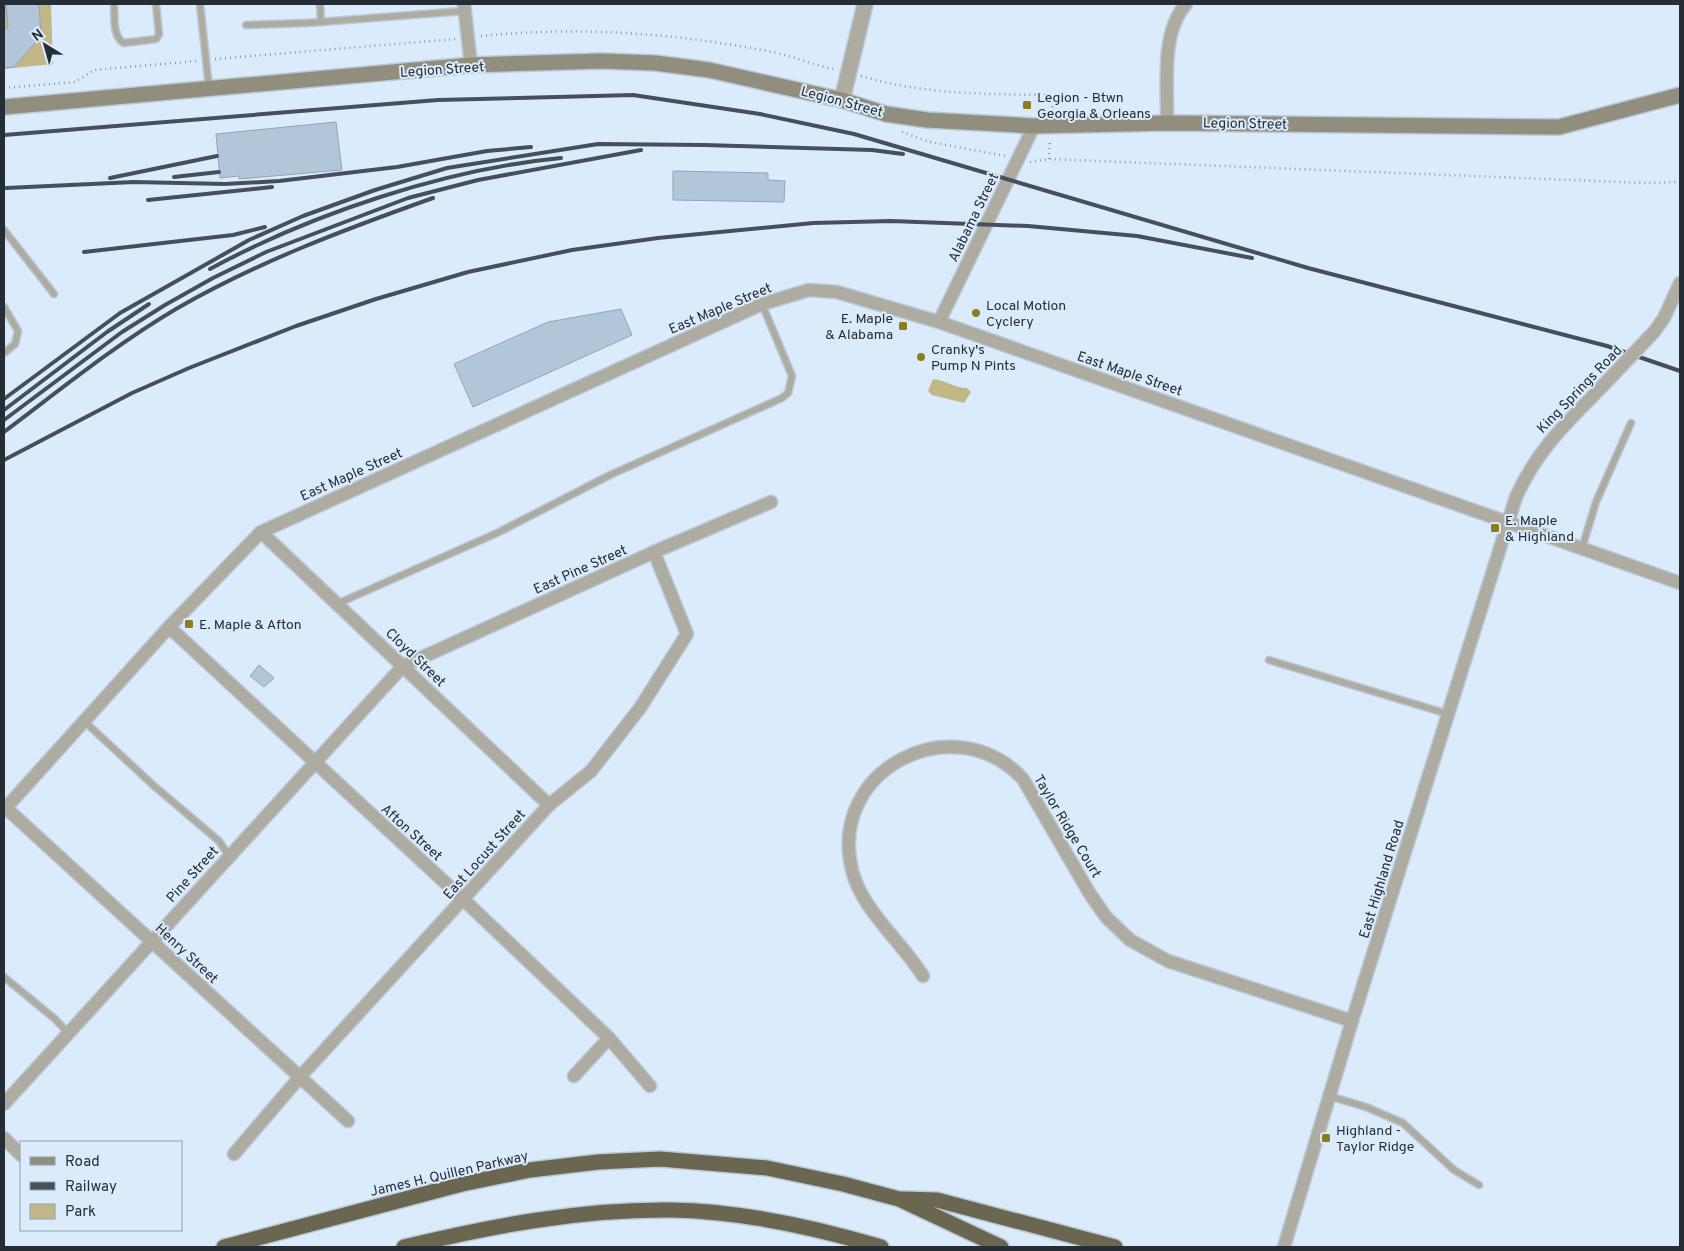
<svg xmlns="http://www.w3.org/2000/svg" width="1684" height="1251" font-family="Overpass,sans-serif">
<style>
.green{fill:#c2b887}
.building{fill:#b2c6da;stroke:#91a5b8}
.lines{fill:none;stroke-linecap:round;stroke-linejoin:round}
.service-casing{stroke:#b9c9d7;stroke-width:9}
.minor-casing{stroke:#b9c9d7;stroke-width:15}
.tertiary-casing{stroke:#b9c9d7;stroke-width:18}
.secondary-casing{stroke:#b9c9d7;stroke-width:18}
.motorway-casing{stroke:#b9c9d7;stroke-width:18}
.path{stroke:#8b98a4;stroke-width:2.5;stroke-dasharray:1 4;stroke-linecap:butt}
.service{stroke:#aeaba0;stroke-width:6}
.minor{stroke:#aeaba0;stroke-width:12}
.tertiary{stroke:#aeaba0;stroke-width:15}
.secondary{stroke:#918e7d;stroke-width:15}
.motorway{stroke:#6b664f;stroke-width:15}
.rail{stroke:#47505a;stroke-width:4}
.minor-bridge-casing{stroke:#b9c9d7;stroke-width:15;stroke-linecap:butt}
.minor-bridge{stroke:#aeaba0;stroke-width:12}
.poi-dot{fill:#8d7c22;stroke:#daebfb;stroke-width:2}
.labels{text-anchor:middle;stroke-width:4;stroke-linejoin:round;paint-order:stroke}
.street-label{font-size:14px;fill:#252d35;stroke:#daebfb}
.poi-label{font-size:14px;fill:#252d35;stroke:#daebfb;text-anchor:start}
</style>
<rect width="100%" height="100%" fill="#daebfb"/>
<g class="green">
<polygon points="4,4 51,4 53,64 4,69"/>
<path d="M933,379C945,380 955,388 967,388L971,392L964,403L932,395L928,391Z"/>
</g>
<g class="building">
<polygon points="6,4 39,4 41,36 14,67 4,68 4,31 8,26"/>
<polygon points="336,122 342,170 239,179 239,176 220,178 216,134"/>
<polygon points="673,171 768,173 768,180 785,181 784,202 673,200"/>
<polygon points="621,309 632,335 473,407 454,364 548,322"/>
<polygon points="259,665 274,678 264,687 250,676"/>
</g>
<g class="lines">
<defs>
<g id="service">
<path d="M114,4C115,16 112,37 124,43L156,39L159,34L156,4"/>
<polyline points="200,4 209,88"/>
<polyline points="320,4 321,22"/>
<polyline points="246,25 307,23 464,11"/>
<polyline points="4,230 54,294"/>
<polyline points="4,307 18,331 15,344 4,353"/>
<polyline points="1582,548 1596,502 1631,423"/>
<polyline points="339,603 497,533 610,475 782,398 788,393 792,376 762,304"/>
<polyline points="1269,660 1448,714"/>
<polyline points="84,721 153,785 219,841 229,856"/>
<polyline points="4,977 55,1019 68,1033"/>
<polyline points="1329,1096 1366,1107 1403,1123 1454,1170 1479,1185"/>
</g>
<g id="minor">
<polyline points="464,4 471,65"/>
<path d="M1167,123C1168,85 1160,34 1186,4"/>
<polyline points="1664,318 1680,283"/>
<polyline points="939,322 1034,126"/>
<polyline points="261,532 549,805"/>
<polyline points="169,627 464,900 609,1038 650,1086"/>
<polyline points="6,808 348,1121"/>
<polyline points="4,810 169,627 261,532 762,304 809,290 837,292 939,322 1680,583"/>
<path d="M923,976C902,942 861,909 852,870C827,769 954,705 1023,779L1090,894L1106,917L1130,940L1168,961L1352,1021"/>
<polyline points="574,1076 609,1038"/>
<polyline points="4,1104 403,666 654,552 771,502"/>
<polyline points="4,1138 21,1155"/>
<polyline points="234,1154 299,1078 549,805 591,771 640,708 687,634 654,552"/>
<path d="M1284,1247L1352,1021L1516,497C1535,455 1559,430 1591,398"/>
</g>
<polyline id="tertiary" points="842,100 865,4"/>
<polyline id="secondary" points="4,107 471,65 602,61 655,63 709,70 842,100 886,114 927,120 1034,126 1167,123 1559,127 1680,95"/>
<g id="motorway">
<polyline points="902,1199 937,1200 1115,1247"/>
<polyline points="224,1247 462,1184 530,1170 598,1162 660,1159 767,1168 843,1184 899,1199 1001,1247"/>
<path d="M404,1247C492,1226 580,1209 671,1210C742,1211 813,1227 881,1247"/>
</g>
</defs>
<use href="#service" class="service-casing"/>
<use href="#minor" class="minor-casing"/>
<use href="#tertiary" class="tertiary-casing"/>
<use href="#secondary" class="secondary-casing"/>
<use href="#motorway" class="motorway-casing"/>
<g class="path">
<path d="M481,36C579,26 675,33 772,52C793,56 813,65 834,69"/>
<polyline points="215,59 456,39"/>
<path d="M861,76C924,95 988,94 1053,95L1052,111"/>
<polyline points="4,88 75,82 94,70 197,61"/>
<polyline points="902,132 930,142 1006,156"/>
<polyline points="1049,159 1050,139"/>
<polyline points="1030,162 1049,159 1645,183 1680,182"/>
</g>
<use href="#service" class="service"/>
<use href="#minor" class="minor"/>
<use href="#tertiary" class="tertiary"/>
<use href="#secondary" class="secondary"/>
<use href="#motorway" class="motorway"/>
<g class="rail">
<polyline points="4,135 438,100 633,95 760,114 854,134 1308,268 1607,346 1680,371"/>
<polyline points="174,177 219,172"/>
<polyline points="110,178 217,156"/>
<polyline points="6,188 134,182 225,184 279,181 397,167 487,151 531,147"/>
<polyline points="148,200 272,187"/>
<polyline points="84,252 233,235 265,227"/>
<path d="M210,269C311,214 446,169 561,158"/>
<polyline points="4,399 120,313 249,240 303,216 375,190 447,168 598,144 704,145 872,150 903,154"/>
<polyline points="4,410 107,332 149,304"/>
<polyline points="4,420 122,332 165,305 213,278 266,252 408,198 478,180 641,150"/>
<path d="M4,432C60,390 115,345 176,309C257,262 346,229 433,198"/>
<polyline points="4,460 132,393 189,368 296,326 376,299 468,272 572,250 658,238 813,223 891,221 1028,226 1137,236 1252,258"/>
</g>
<defs>
<polyline id="minor-bridge" points="1591,398 1654,332 1664,318"/>
</defs>
<use href="#minor-bridge" class="minor-bridge-casing"/>
<use href="#minor-bridge" class="minor-bridge"/>
</g>
<g class="poi-dot">
<rect x="1022" y="100" width="10" height="10" rx="2.5"/>
<circle cx="976" cy="313" r="5"/>
<rect x="898" y="321" width="10" height="10" rx="2.5"/>
<circle cx="921" cy="357" r="5"/>
<rect x="1490" y="523" width="10" height="10" rx="2.5"/>
<rect x="184" y="619" width="10" height="10" rx="2.5"/>
<rect x="1321" y="1133" width="10" height="10" rx="2.5"/>
</g>
<g class="labels">
<g class="street-label">
<text transform="translate(442 69) rotate(-4)" y="5">Legion Street</text>
<text transform="translate(842 101) rotate(15)" y="5">Legion Street</text>
<text transform="translate(1245 123) rotate(1)" y="5">Legion Street</text>
<text transform="translate(973 217) rotate(-64)" y="5">Alabama Street</text>
<text transform="translate(720 308) rotate(-23)" y="5">East Maple Street</text>
<text transform="translate(1130 373) rotate(19)" y="5">East Maple Street</text>
<text transform="translate(1579 389) rotate(-46)" y="5">King Springs Road</text>
<text transform="translate(351 474) rotate(-24)" y="5">East Maple Street</text>
<text transform="translate(580 569) rotate(-24)" y="5">East Pine Street</text>
<text transform="translate(416 657) rotate(44)" y="5">Cloyd Street</text>
<text transform="translate(1068 826) rotate(59)" y="5">Taylor Ridge Court</text>
<text transform="translate(412 832) rotate(42)" y="5">Afton Street</text>
<text transform="translate(484 854) rotate(-48)" y="5">East Locust Street</text>
<text transform="translate(192 874) rotate(-48)" y="5">Pine Street</text>
<text transform="translate(1381 879) rotate(-73)" y="5">East Highland Road</text>
<text transform="translate(187 953) rotate(43)" y="5">Henry Street</text>
<text transform="translate(449 1173) rotate(-13)" y="5">James H. Quillen Parkway</text>
</g>
<g class="poi-label">
<text x="1037" y="102">Legion - Btwn<tspan x="1037" dy="16">Georgia &amp; Orleans</tspan></text>
<text x="986" y="310">Local Motion<tspan x="986" dy="16">Cyclery</tspan></text>
<text x="893" y="323" text-anchor="end">E. Maple<tspan x="893" dy="16">&amp; Alabama</tspan></text>
<text x="931" y="354">Cranky's<tspan x="931" dy="16">Pump N Pints</tspan></text>
<text x="1505" y="525">E. Maple<tspan x="1505" dy="16">&amp; Highland</tspan></text>
<text x="199" y="629">E. Maple &amp; Afton</text>
<text x="1336" y="1135">Highland -<tspan x="1336" dy="16">Taylor Ridge</tspan></text>
</g>
</g>
<rect width="1684" height="1251" fill="none" stroke="#252d35" stroke-width="10"/>
<rect x="20" y="1141" width="162" height="90" fill="#daebfb" stroke="#929fac"/>
<rect x="30" y="1157" width="25" height="8" fill="#918e7d" stroke="#929fac"/>
<text x="65" y="1166" font-size="15" fill="#252d35">Road</text>
<rect x="30" y="1182" width="25" height="8" fill="#47505a" stroke="#929fac"/>
<text x="65" y="1191" font-size="15" fill="#252d35">Railway</text>
<rect x="30" y="1204" width="25" height="15" fill="#c2b887" stroke="#929fac"/>
<text x="65" y="1216" font-size="15" fill="#252d35">Park</text>
<g transform="translate(45 45) rotate(323)" stroke="#daebfb" stroke-width="4" paint-order="stroke">
<path d="M0-4L9 19L0 12L-9 19Z" fill="#252d35"/>
<text y="-8" font-size="14" font-weight="bold" text-anchor="middle" fill="#252d35">N</text>
</g>
</svg>
